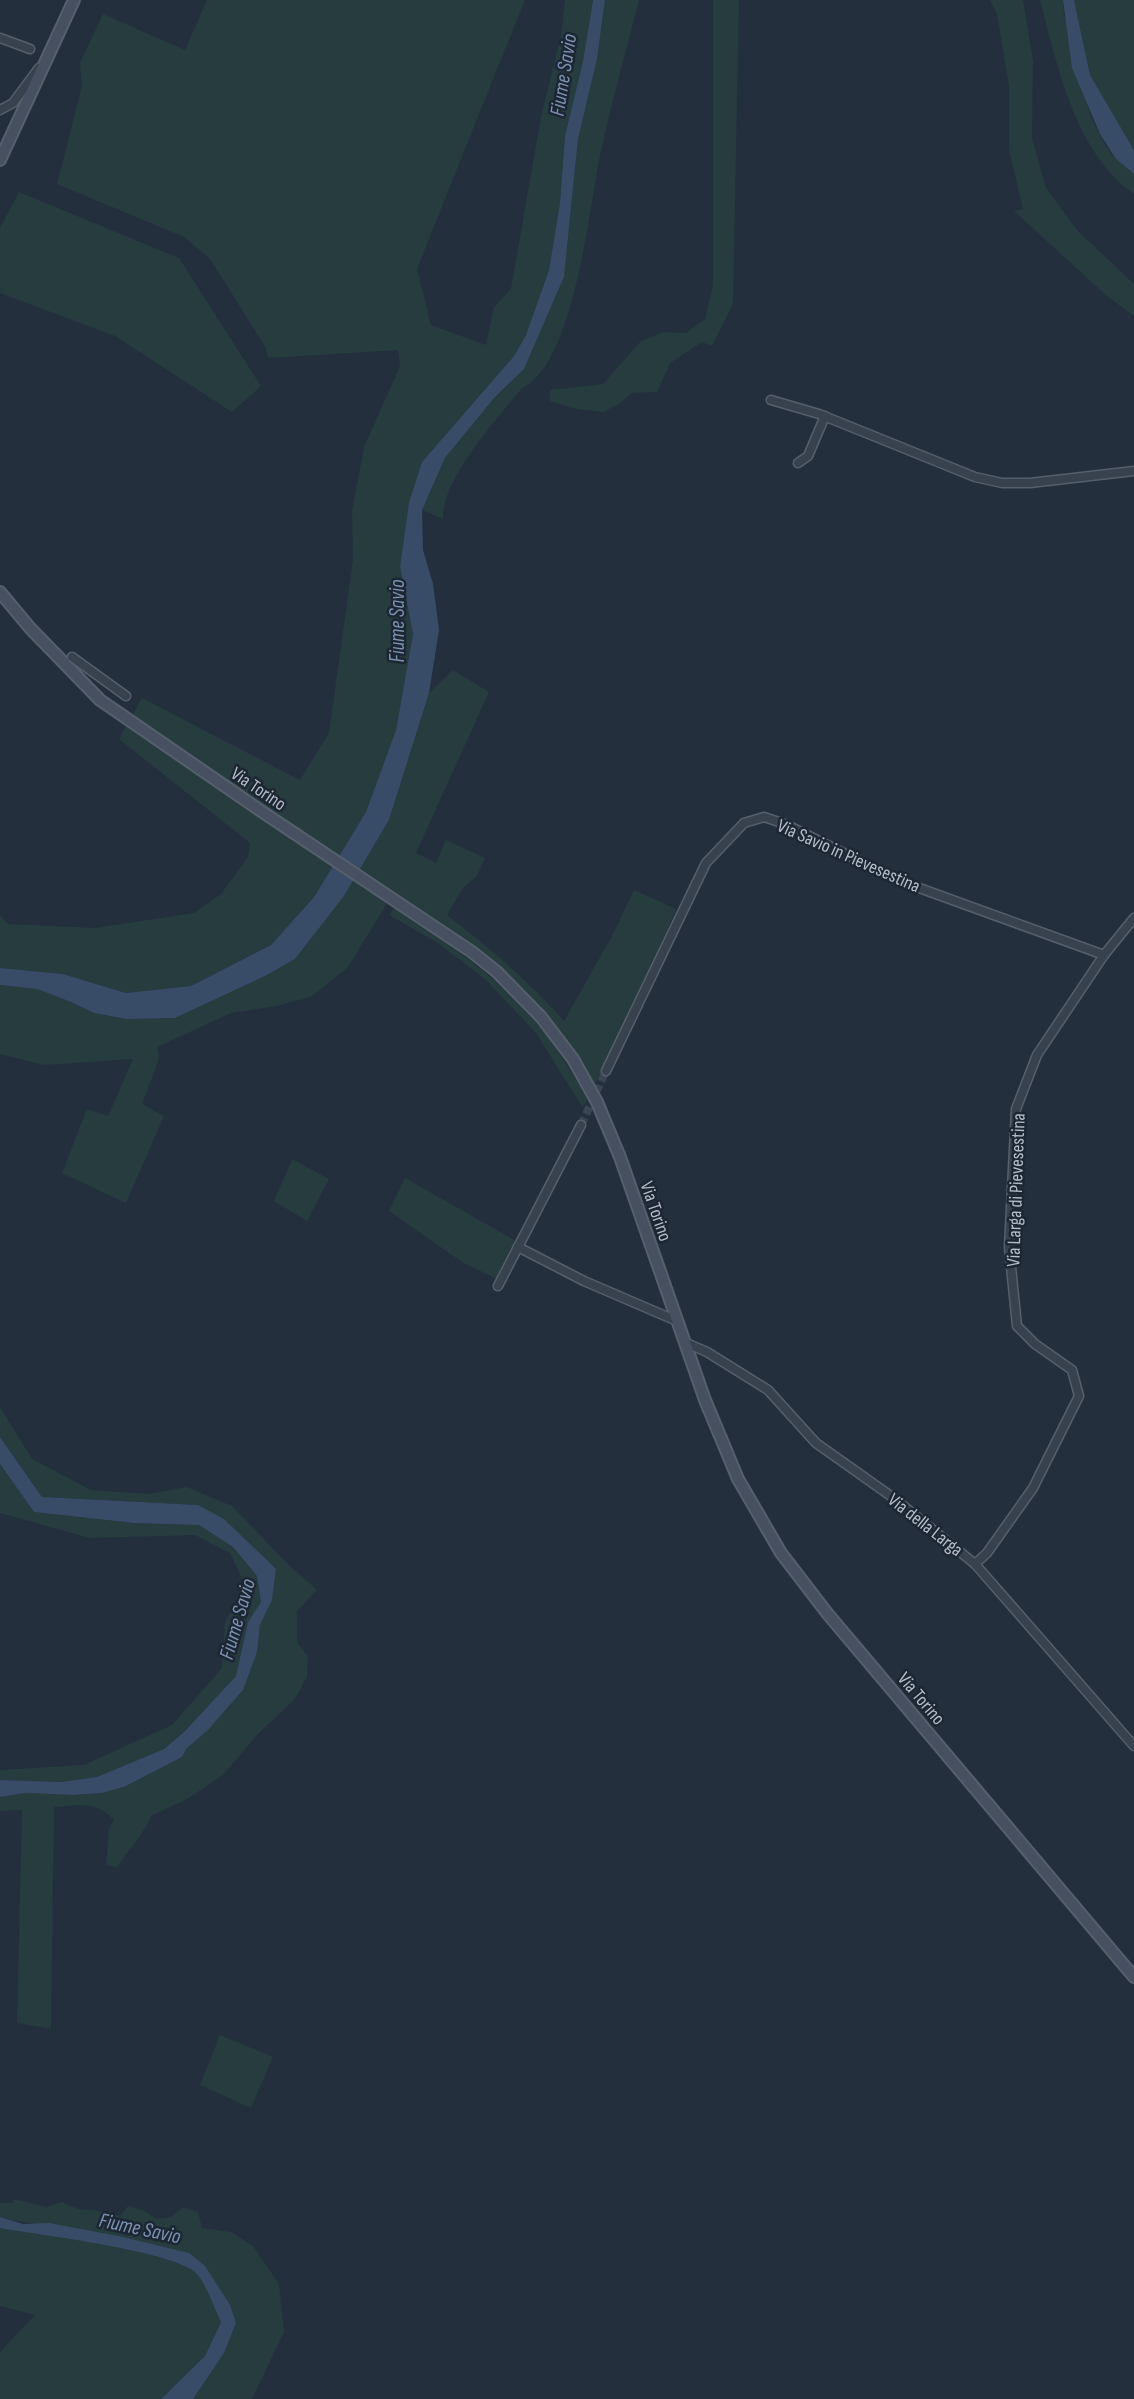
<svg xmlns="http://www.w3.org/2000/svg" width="1134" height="2399" font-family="'Sofia Sans Condensed',sans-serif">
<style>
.green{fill:#263c3f}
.water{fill:#394c67}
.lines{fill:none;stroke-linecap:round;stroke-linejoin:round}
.street-tunnel{stroke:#3a4453;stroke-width:8;stroke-dasharray:8 4;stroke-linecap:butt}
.street-casing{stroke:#565f6c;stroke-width:11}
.secondary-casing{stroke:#565f6c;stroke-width:14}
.street{stroke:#38414e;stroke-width:8}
.secondary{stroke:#465061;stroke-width:10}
.labels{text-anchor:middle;stroke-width:5;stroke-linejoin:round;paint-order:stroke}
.street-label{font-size:19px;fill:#b4bcc9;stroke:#1d2633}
.water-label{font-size:21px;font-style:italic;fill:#7c92b1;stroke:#1d2633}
</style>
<rect width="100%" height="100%" fill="#242f3e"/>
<g class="green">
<polygon points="207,0 525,0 417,269 431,325 486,345 494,307 511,289 541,117 561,36 565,0 593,0 583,61 565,136 560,203 549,270 526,335 514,356 422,462 400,568 413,634 396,730 366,812 314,897 271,945 191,986 126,993 63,974 0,968 0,915 8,924 95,928 194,913 221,894 248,857 250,843 119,739 142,698 300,780 329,733 353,560 352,511 364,447 400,366 398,350 268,358 266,348 210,259 184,237 57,184 82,86 80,63 103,14 185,50"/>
<path d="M605,0H639C626,52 611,104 600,156C589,208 574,365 522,388C497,419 441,480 443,519L422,510L445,458L495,397L524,369L564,277L578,139L597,59Z"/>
<polygon points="713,0 739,0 733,304 712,346 702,342 670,363 657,392 632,393 619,404 603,412 577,409 550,401 550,390 603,384 641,341 664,332 686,333 705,319 713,285"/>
<polygon points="990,0 1023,0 1033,61 1032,138 1046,188 1077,230 1134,284 1134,316 1108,297 1014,211 1023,209 1009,150 1009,86 997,14"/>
<path d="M1040,0H1063L1064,14C1076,58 1085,127 1117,160C1122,165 1128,169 1134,174V194C1075,153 1057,65 1040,0Z"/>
<polygon points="1074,0 1134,0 1134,150 1090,75"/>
<polygon points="19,192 179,258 261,386 232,412 115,336 0,293 0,228"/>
<path d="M453,670L489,692L416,853L436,863L446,840L485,858L477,876L463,888L447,915C490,948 529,981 564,1021L612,936L634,890L676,909L637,1000L594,1086C583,1069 574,1051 563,1035C519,974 456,933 394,892L348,967L312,996L277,1006L231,1013L157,1047L159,1059L142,1104L164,1116L126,1203L62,1173L87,1109L108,1116L133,1059L44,1065L0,1054V985L37,989L71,1002L94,1013L127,1019L175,1018L267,975L295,959L344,896L389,820L429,693Z"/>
<path d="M394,908C482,965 536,1005 587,1099L583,1108L536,1033L486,980L438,943L389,915Z"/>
<polygon points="292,1159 329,1179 307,1221 274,1201"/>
<polygon points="405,1178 516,1241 499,1280 462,1262 389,1211"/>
<path d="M0,1407L32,1459L91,1490L148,1494L187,1487L232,1506L290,1566L317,1590L297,1611V1643L308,1656L307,1677L294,1700L258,1734L224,1774L189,1798L151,1816C144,1834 128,1850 117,1867L106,1865L109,1829L114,1820C95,1800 80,1805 54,1807L51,2029L17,2023L22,1810L0,1811V1797L26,1793L73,1795L102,1793L124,1787L182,1757L187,1748L229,1707L257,1652L260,1625L272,1600L276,1569L198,1505L42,1497L0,1437Z"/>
<polygon points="0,1464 34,1512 134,1523 199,1525 233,1547 257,1576 261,1602 248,1622 236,1676 185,1731 164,1749 97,1777 61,1782 0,1780 0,1770 84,1765 172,1725 222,1668 225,1623 245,1585 230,1553 195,1535 90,1538 0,1513"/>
<polygon points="220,2035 273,2057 251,2108 200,2085"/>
<path d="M14,2199L46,2207L62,2202L78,2209L110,2212L120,2216L128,2206L142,2210L157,2219L171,2217L183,2207L198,2212L202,2228L231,2232L253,2246L279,2284L284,2332L252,2399H193L224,2353L236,2323L205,2266C165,2254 125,2241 85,2231C55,2223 29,2226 0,2217V2203H12Z"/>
<path d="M0,2228C37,2235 176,2251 197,2274C207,2286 214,2307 221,2322L205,2356L161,2399H0V2352L35,2315L0,2306Z"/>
</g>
<g class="water">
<polygon points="593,0 605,0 597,59 578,139 564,277 524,369 495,397 445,458 422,510 423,550 433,584 439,630 429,693 389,820 344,896 295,959 267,975 175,1018 127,1019 94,1013 71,1002 37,989 0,985 0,968 63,974 126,993 191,986 271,945 314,897 366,812 396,730 413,634 400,567 409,503 422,462 514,356 526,335 549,270 560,203 565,136 583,61"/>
<polygon points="1063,0 1074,0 1090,75 1134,150 1134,174 1116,159 1100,134 1072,68"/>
<polygon points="0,1437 42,1497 198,1505 224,1519 276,1569 272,1600 260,1625 257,1652 243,1690 208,1730 187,1748 182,1757 124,1787 102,1793 73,1795 26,1793 0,1797 0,1780 61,1782 97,1777 164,1749 185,1731 236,1676 248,1622 261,1602 257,1576 233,1547 199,1525 134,1523 34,1512 0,1464"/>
<path d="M0,2217L23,2224L49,2223L123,2237L189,2253L205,2266L230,2305L236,2323L224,2353L193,2399H161L205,2356L221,2322C214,2308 207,2286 197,2274C176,2251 37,2235 0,2228Z"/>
</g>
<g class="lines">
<polyline class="street-tunnel" points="581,1125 606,1071"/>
<defs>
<g id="street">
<polyline points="0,38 30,49"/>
<polyline points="0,110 13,103 39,68"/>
<polyline points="771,400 819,414 975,477 1002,483 1030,483 1134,471"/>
<polyline points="798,463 808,456 825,416"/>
<polyline points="72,657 126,696"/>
<polyline points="606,1071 706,863 744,823 764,817 785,824 900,881 1104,955"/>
<polyline points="518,1247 584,1281 677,1321"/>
<polyline points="498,1286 581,1125"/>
<polyline points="684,1342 707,1352 768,1390 816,1443 895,1499 975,1564 1134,1746"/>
<polyline points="975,1564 987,1553 1033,1488 1079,1396 1072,1370 1035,1344 1017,1326 1009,1247 1016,1109 1037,1055 1104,955 1134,918"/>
</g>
<g id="secondary">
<polyline points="0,160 74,0"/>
<polyline points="0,592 30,628 100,700 261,811 472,952 497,972 541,1017 573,1059 597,1102 620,1157 705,1400 738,1479 781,1553 827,1613 1134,1977"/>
</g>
</defs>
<use href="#street" class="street-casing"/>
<use href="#secondary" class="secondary-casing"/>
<use href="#street" class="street"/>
<use href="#secondary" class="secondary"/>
</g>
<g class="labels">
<g class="street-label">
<text transform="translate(259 788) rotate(34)" y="7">Via Torino</text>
<text transform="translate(849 855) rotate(24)" y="7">Via Savio in Pievesestina</text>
<text transform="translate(1015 1190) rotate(-88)" y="7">Via Larga di Pievesestina</text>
<text transform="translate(657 1211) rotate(71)" y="7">Via Torino</text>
<text transform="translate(926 1524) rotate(38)" y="7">Via della Larga</text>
<text transform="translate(922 1698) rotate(50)" y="7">Via Torino</text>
</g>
<g class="water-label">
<text transform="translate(563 75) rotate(-81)" y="7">Fiume Savio</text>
<text transform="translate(397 621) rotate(-90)" y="7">Fiume Savio</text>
<text transform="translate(237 1619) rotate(-74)" y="7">Fiume Savio</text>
<text transform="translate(140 2228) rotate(12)" y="7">Fiume Savio</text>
</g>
</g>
</svg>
